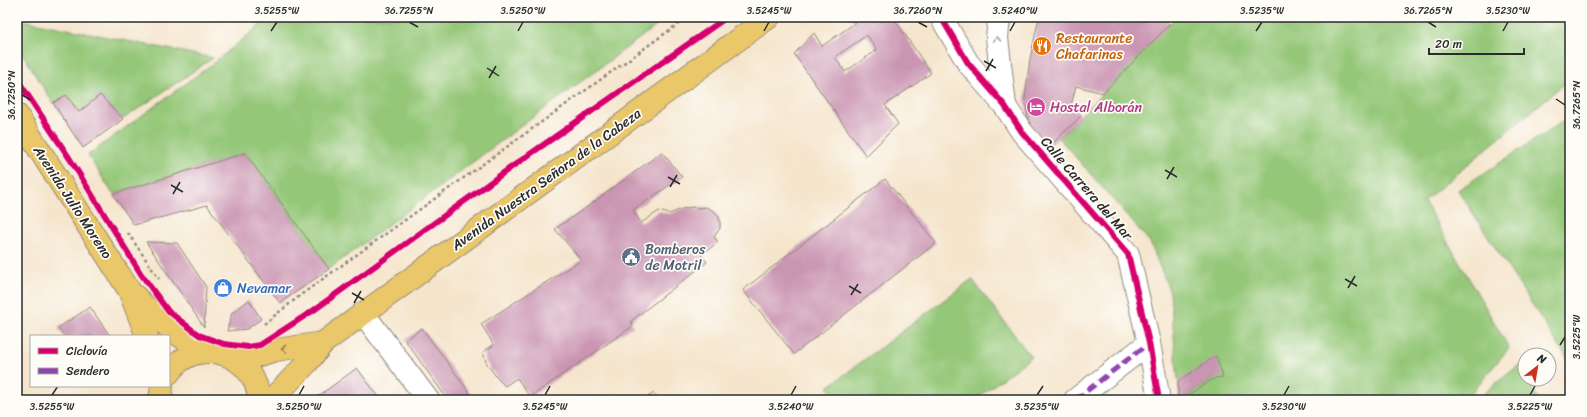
<svg xmlns="http://www.w3.org/2000/svg" width="1587" height="417" font-family="Sriracha,sans-serif">
<style>
.green{fill:#94c778;stroke:#607952}
.building{fill:#ca95b2;fill-rule:evenodd}
.lines{fill:none;stroke-linecap:round;stroke-linejoin:round}
.minor-casing{stroke:#90887c;stroke-width:24}
.highway-casing{stroke:#90887c;stroke-width:24}
.path{stroke:#90887c;stroke-width:2.5;stroke-dasharray:3 3;stroke-linecap:butt}
.minor{stroke:#fff;stroke-width:22}
.highway{stroke:#eac769;stroke-width:22}
.quiet{stroke:#8e44ad;stroke-width:5;stroke-dasharray:10 5;stroke-linecap:butt}
.cycleway-casing{stroke:#fdfcf7;stroke-width:8}
.cycleway{stroke:#d6006c;stroke-width:6}
.oneway{stroke:#a0a0a0}
.oneway2{stroke:#8a794a}
.ticks{fill:none;stroke:#2b2b2b;stroke-width:1.5}
.labels{text-anchor:middle;stroke-width:3.5;stroke-linejoin:round;paint-order:stroke}
.food-label{font-size:14px;fill:#c56008;stroke:#fdfcf7;text-anchor:start}
.hotel-label{font-size:14px;fill:#b23c85;stroke:#fdfcf7;text-anchor:start}
.street-label{font-size:14px;fill:#2b2b2b;stroke:#fdfcf7}
.service-label{font-size:14px;fill:#4e5e75;stroke:#fdfcf7;text-anchor:start}
.shop-label{font-size:14px;fill:#366cbe;stroke:#fdfcf7;text-anchor:start}
.neatline{fill:none;stroke:#2b2b2b;stroke-width:1.5}
.ticks-label{font-size:10px;text-anchor:middle;fill:#2b2b2b}
</style>
<rect width="100%" height="100%" fill="#fdfcf7"/>
<filter id="ink" filterUnits="userSpaceOnUse"><feTurbulence type="fractalNoise" baseFrequency=".025" numOctaves="2"/><feDisplacementMap in="SourceGraphic" scale="8" xChannelSelector="R" yChannelSelector="G"/><feConvolveMatrix kernelMatrix="1 2 1 2 8 2 1 2 1" color-interpolation-filters="sRGB"/></filter>
<filter id="wash" filterUnits="userSpaceOnUse"><feTurbulence type="fractalNoise" baseFrequency=".012" numOctaves="4" result="noise"/><feDisplacementMap in="SourceGraphic" scale="16" xChannelSelector="R" yChannelSelector="G"/><feGaussianBlur stdDeviation="0.9" result="paint"/><feColorMatrix in="noise" values="0 0 0 0 0 0 0 0 0 0 0 0 0 0 0 0 0 1.4 0 .05"/><feComposite in="paint" operator="in"/></filter>
<g filter="url(#wash)">
<rect width="100%" height="100%" fill="#f5e5cc"/>
<g class="green">
<polygon points="270,17 668,17 329,269 245,153 113,194 88,155 215,62"/>
<polygon points="1176,17 1570,17 1570,79 1424,201 1509,348 1469,396 1463,400 1180,400 1215,378 1178,381 1170,292 1150,242 1059,138"/>
<polygon points="17,19 213,58 123,119 100,95 79,112 66,95 53,103 17,45"/>
<polygon points="1570,117 1570,363 1458,190"/>
<polygon points="972,279 1031,357 974,400 838,400 828,387"/>
<polygon points="1519,365 1525,375 1525,379 1527,379 1539,400 1488,400 1484,393"/>
</g>
<g id="blocks">
<g class="building">
<path d="M850,17H893L931,73L885,105L898,124L866,156L794,54L814,33L822,46L855,23ZM867,35L877,50L845,72L835,57Z"/>
<polygon points="1039,17 1155,17 1170,24 1103,93 1076,86 1071,105 1081,116 1050,146 1029,124 1025,99 1030,59"/>
<polygon points="66,95 79,112 100,95 123,119 83,148 53,103"/>
<polygon points="662,152 682,177 633,210 641,223 659,211 669,214 682,209 692,207 699,208 706,207 712,210 718,215 720,221 720,228 714,237 718,242 701,255 707,262 631,321 633,326 530,397 517,378 505,386 497,378 486,362 483,352 494,345 481,324 581,260 555,229 587,207"/>
<polygon points="245,153 329,269 280,303 207,205 134,225 113,194"/>
<polygon points="885,179 936,243 794,354 743,290"/>
<polygon points="146,242 177,243 206,287 204,327"/>
<polygon points="249,300 261,319 247,329 227,331 232,313"/>
<polygon points="90,307 110,336 64,336 58,328"/>
<polygon points="422,328 475,400 448,400 405,340"/>
<polygon points="1216,356 1223,377 1215,378 1180,400 1178,400 1178,381"/>
<polygon points="357,368 381,400 313,400"/>
<polygon points="654,393 659,400 644,400"/>
</g>
</g>
</g>
<g filter="url(#ink)">
<use href="#blocks" fill-opacity="0" stroke="#90887c" stroke-width="1"/>
<g class="lines">
<defs>
<g id="minor">
<polyline points="941,17 968,63 1005,106 1022,132 1128,254 1149,343 1159,400"/>
<polyline points="999,17 997,38 1005,106"/>
<polyline points="363,313 428,400"/>
<polyline points="1075,400 1149,343"/>
</g>
<g id="highway">
<polyline points="17,115 129,290 147,336"/>
<path d="M135,296C156,318 178,337 204,351"/>
<polyline points="234,357 249,358 276,350 323,343"/>
<path d="M169,373C189,344 231,346 250,374C255,381 259,391 258,400"/>
<polyline points="160,400 162,386"/>
<polyline points="271,400 307,363 323,343 769,17"/>
</g>
</defs>
<use href="#minor" class="minor-casing"/>
<use href="#highway" class="highway-casing"/>
<g class="path">
<polyline points="128,233 159,279"/>
<polyline points="264,324 302,294 688,17"/>
</g>
<use href="#minor" class="minor"/>
<use href="#highway" class="highway"/>
<polyline class="quiet" points="1075,400 1149,343"/>
<defs>
<g id="cycleway">
<polyline points="941,17 968,63 1005,106 1022,132 1128,254 1149,343 1159,400"/>
<polyline points="17,79 70,159 141,274 168,311 199,335 224,344 248,347 260,345 314,310 513,166 727,17"/>
</g>
</defs>
<use href="#cycleway" class="cycleway-casing"/>
<use href="#cycleway" class="cycleway"/>
</g>
<defs><path id="oneway-chevron" d="M-2-3.5L2.5 0L-2 3.5" fill="none" stroke-width="1.6" stroke-linecap="round" stroke-linejoin="round"/></defs>
<use class="oneway" href="#oneway-chevron" transform="translate(997 39) rotate(-91)"/>
<use class="oneway2" href="#oneway-chevron" transform="translate(284 349) rotate(171)"/>
</g>
<path class="ticks" d="M409,22L418,27M918,22L927,27M1428,22L1436,27M271,31L277,22M518,31L523,22M764,31L769,22M1010,31L1015,22M1256,31L1262,22M1503,31L1508,22M984,61L996,68M487,68L499,76M986,71L993,59M489,78L496,66M22,95L31,100M1556,99L1565,105M1165,170L1177,177M668,177L680,184M1167,179L1174,167M171,185L183,192M670,187L677,175M173,194L180,182M1345,279L1357,286M849,286L861,293M1348,288L1355,276M352,293L364,300M851,295L858,284M354,303L361,291M1560,345L1565,337M52,395L58,386M299,395L304,386M545,395L550,386M791,395L796,386M1037,395L1043,386M1284,395L1289,386M1530,395L1535,386"/>
<defs>
<symbol id="restaurant-disc" viewBox="-11 -11 22 22"><circle r="9.5" fill="#e8710a" stroke="#fdfcf7"/><path d="M-5-6h1v4h1v-4h1v4h1v-4h1v5L-1.5 .5V6h-2V.5L-5-1ZM5-6V6H3V1.5H1.5Q1.5-4 5-6Z" fill="#fff"/></symbol>
<symbol id="hotel-disc" viewBox="-11 -11 22 22"><circle r="9.5" fill="#d1479c" stroke="#fdfcf7"/><path d="M-6-4.5h1.5V1H6V5H4.5V3h-9V5H-6ZM-4 0a1.8 1.8 0 1 1 3.6 0ZM.5 0V-2.5h3Q6-2.5 6 0Z" fill="#fff"/></symbol>
<symbol id="civic-disc" viewBox="-11 -11 22 22"><circle r="9.5" fill="#5c6f8a" stroke="#fdfcf7"/><path d="M-.6-6.5H3V-4.5H.6V-3L4-1V1h2V6H-6V1h2V-1L-.6-3ZM-1.2 2.5V6h2.4V2.5Z" fill="#fff"/></symbol>
<symbol id="shop-disc" viewBox="-11 -11 22 22"><circle r="9.5" fill="#3f7fe0" stroke="#fdfcf7"/><path d="M-5-2.5h2.3a2.7 3.5 0 0 1 5.4 0H5L5.5 6h-11ZM-1.5-2.5h3a1.5 2.3 0 0 0-3 0Z" fill="#fff"/></symbol>
</defs>
<g fill-rule="evenodd">
<use href="#restaurant-disc" x="1031" y="35" width="22" height="22"/>
<use href="#hotel-disc" x="1025" y="96" width="22" height="22"/>
<use href="#civic-disc" x="620" y="246" width="22" height="22"/>
<use href="#shop-disc" x="212" y="277" width="22" height="22"/>
</g>
<g class="labels">
<g class="food-label">
<text x="1056" y="43">Restaurante<tspan x="1056" dy="16">Chafarinas</tspan></text>
</g>
<g class="hotel-label">
<text x="1050" y="112">Hostal Alborán</text>
</g>
<g class="street-label">
<text transform="translate(546 179) rotate(-36)" y="5">Avenida Nuestra Señora de la Cabeza</text>
<text transform="translate(1087 188) rotate(49)" y="5">Calle Carrera del Mar</text>
<text transform="translate(73 202) rotate(57)" y="5">Avenida Julio Moreno</text>
</g>
<g class="service-label">
<text x="645" y="254">Bomberos<tspan x="645" dy="16">de Motril</tspan></text>
</g>
<g class="shop-label">
<text x="237" y="293">Nevamar</text>
</g>
</g>
<rect width="1587" height="417" fill="none" stroke="#fdfcf7" stroke-width="44"/>
<rect x="30" y="335" width="140" height="52" fill="#fdfcf7" stroke="#a9a8a5"/>
<rect x="38" y="348" width="20" height="6" fill="#d6006c" stroke="#a9a8a5"/>
<text x="66" y="355" font-size="12" fill="#2b2b2b">Ciclovía</text>
<rect x="38" y="368" width="20" height="6" fill="#8e44ad" stroke="#a9a8a5"/>
<text x="66" y="375" font-size="12" fill="#2b2b2b">Sendero</text>
<g transform="translate(1537 367) rotate(31)"><circle r="19" fill="#fdfcf7" stroke="#a9a8a5"/>
<path d="M0-3L7 15L0 10L-7 15Z" fill="#c8321e"/>
<text y="-6" font-size="11" font-weight="bold" text-anchor="middle" fill="#2b2b2b">N</text>
</g>
<path d="M1429 48v6h95v-6" fill="none" stroke="#2b2b2b" stroke-width="2"/>
<text x="1435" y="48" font-size="12" fill="#2b2b2b" stroke="#fdfcf7" stroke-width="3" paint-order="stroke">20 m</text>
<rect x="22" y="22" width="1543" height="373" class="neatline"/>
<g class="ticks-label">
<text x="277" y="14">3.5255°W</text>
<text x="409" y="14">36.7255°N</text>
<text x="523" y="14">3.5250°W</text>
<text x="769" y="14">3.5245°W</text>
<text x="918" y="14">36.7260°N</text>
<text x="1015" y="14">3.5240°W</text>
<text x="1262" y="14">3.5235°W</text>
<text x="1428" y="14">36.7265°N</text>
<text x="1508" y="14">3.5230°W</text>
<text transform="translate(11 95) rotate(-90)" y="4">36.7250°N</text>
<text transform="translate(1576 105) rotate(-90)" y="4">36.7265°N</text>
<text transform="translate(1576 337) rotate(-90)" y="4">3.5225°W</text>
<text x="52" y="410">3.5255°W</text>
<text x="299" y="410">3.5250°W</text>
<text x="545" y="410">3.5245°W</text>
<text x="791" y="410">3.5240°W</text>
<text x="1037" y="410">3.5235°W</text>
<text x="1284" y="410">3.5230°W</text>
<text x="1530" y="410">3.5225°W</text>
</g>
</svg>
